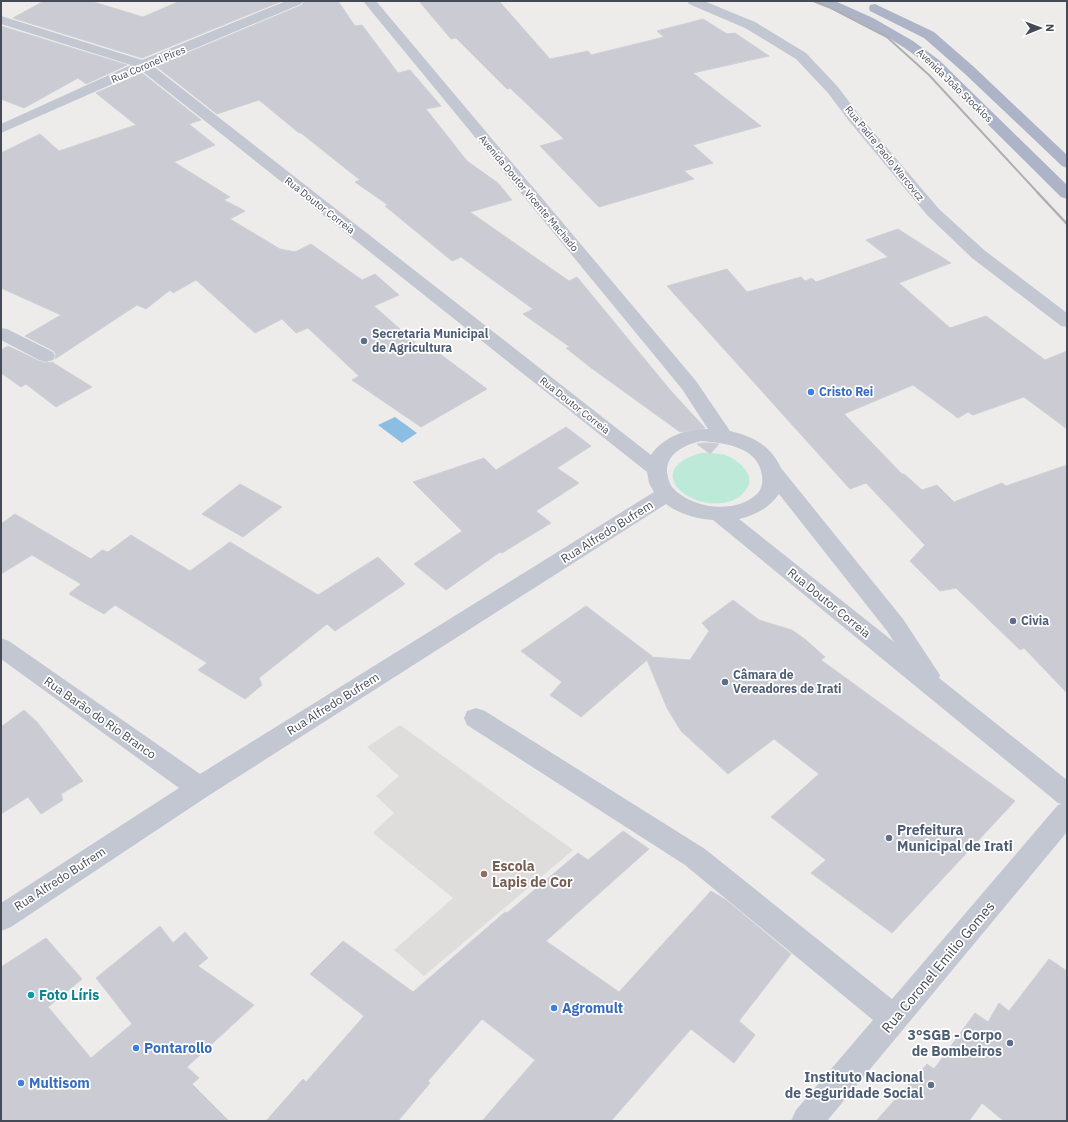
<svg xmlns="http://www.w3.org/2000/svg" width="1068" height="1122" font-family="'IBM Plex Sans',sans-serif">
<style>
.education{fill:#dfdddc}
.green{fill:#bce9d8}
.water{fill:#8cbde2}
.building{fill:#cbccd3;stroke:#cfd0d6}
.lines{fill:none;stroke-linecap:round;stroke-linejoin:round}
.minor{fill:#c2c7d2;fill-rule:evenodd}
.major{fill:#adb4c8;fill-rule:evenodd}
.rail-far1{stroke:#aeafb5;stroke-width:2}
.rail{stroke:#aeafb5;stroke-width:2.5}
.service-dot{fill:#5c6f8a;stroke:#fff;stroke-width:1.5}
.shop-dot{fill:#3f7fe0;stroke:#fff;stroke-width:1.5}
.education-dot{fill:#8d6e63;stroke:#fff;stroke-width:1.5}
.culture-dot{fill:#0f9aa8;stroke:#fff;stroke-width:1.5}
.labels{text-anchor:middle;stroke-width:3.5;stroke-linejoin:round;paint-order:stroke}
.far-street-label{font-size:10px;fill:#454a57;stroke:#fff}
.service-label{font-size:12px;font-weight:bold;fill:#4e5e75;stroke:#fff;text-anchor:start}
.shop-label{font-size:12px;font-weight:bold;fill:#366cbe;stroke:#fff;text-anchor:start}
.street-label{font-size:12px;fill:#454a57;stroke:#fff}
.near-service-label{font-size:14px;font-weight:bold;fill:#4e5e75;stroke:#fff;text-anchor:end}
.near-education-label{font-size:14px;font-weight:bold;fill:#785e54;stroke:#fff;text-anchor:start}
.near-street-label{font-size:14px;fill:#454a57;stroke:#fff}
.near-culture-label{font-size:14px;font-weight:bold;fill:#0d838f;stroke:#fff;text-anchor:start}
.near-shop-label{font-size:14px;font-weight:bold;fill:#366cbe;stroke:#fff;text-anchor:start}
</style>
<rect width="100%" height="100%" fill="#eeeceb"/>
<polygon class="education" points="400,725 573,850 424,976 394,950 453,898 373,833 394,813 376,796 399,776 367,747"/>
<path class="green" d="M701,453C709,453 717,453 725,455C739,460 758,476 745,491C730,511 691,505 677,487C663,468 686,457 701,453Z"/>
<polygon class="water" points="395,417 417,433 402,443 378,425"/>
<g class="building">
<polygon points="44,1 90,1 143,17 180,1 282,1 142,58 13,18"/>
<polygon points="304,1 338,1 355,26 362,25 398,73 410,70 441,106 426,109 467,161 498,183 512,200 470,212 569,281 577,277 671,391 705,428 680,432 590,367 566,348 570,347 523,314 533,309 461,257 452,261 385,206 388,205 355,182 360,180 301,133 299,133 259,100 217,114 156,66 302,5"/>
<polygon points="419,1 499,1 550,59 588,51 591,55 664,37 657,31 703,19 727,34 735,33 769,56 693,73 761,126 693,145 713,163 684,171 694,179 599,207 540,146 564,139 510,88 507,89 456,38 451,39"/>
<polygon points="1,26 127,65 86,84 78,78 24,108 1,99"/>
<polygon points="142,73 201,120 189,124 215,145 174,162 230,197 224,200 245,211 230,219 280,249 295,252 311,244 362,280 375,274 399,295 374,306 429,355 436,351 487,389 421,427 352,380 359,376 308,328 296,333 282,319 255,333 196,280 173,293 170,290 146,309 137,305 55,359 56,355 54,351 25,336 61,315 1,288 1,153 40,134 59,151 136,125 96,93"/>
<polygon points="898,229 951,263 899,283 950,328 986,316 1045,360 1067,351 1067,429 1024,397 973,415 968,412 958,418 913,385 844,414 902,474 904,474 922,490 937,485 954,502 1002,483 1006,486 1067,465 1067,693 1024,648 1020,650 956,588 940,591 910,561 925,545 866,483 850,489 667,286 727,269 747,292 801,277 805,281 812,278 816,282 888,257 866,240"/>
<polygon points="8,346 39,361 46,363 52,362 92,387 56,407 26,384 21,387 1,373 1,350"/>
<polygon points="566,427 591,446 557,468 579,483 536,511 551,523 502,553 500,552 446,590 414,564 462,531 413,482 484,458 496,470"/>
<polygon points="702,443 711,443 719,444 710,454 697,444"/>
<polygon points="240,484 282,507 243,537 202,514"/>
<polygon points="15,514 91,559 102,550 108,552 131,535 190,571 230,542 318,595 378,557 405,584 335,631 327,624 259,678 262,685 245,699 198,670 207,663 115,605 104,614 69,594 81,584 32,555 1,574 1,524"/>
<polygon points="733,600 759,620 792,630 806,640 825,657 821,660 1015,801 892,933 811,873 826,860 771,817 819,774 774,739 728,774 681,731 667,708 647,660 581,717 550,695 562,682 521,651 586,606 652,656 651,657 690,660 709,631 702,623"/>
<polygon points="24,710 37,722 83,781 61,794 63,800 41,814 28,797 1,814 1,727"/>
<polygon points="623,831 649,849 546,941 619,992 711,891 726,900 791,954 739,1021 755,1035 734,1063 691,1029 611,1121 482,1121 535,1060 482,1019 428,1081 430,1083 398,1121 266,1121 303,1079 306,1082 364,1016 310,974 343,941 413,992 505,912 507,913 578,853 588,860"/>
<polygon points="160,926 173,943 185,932 208,958 198,966 254,1005 187,1067 199,1078 192,1084 229,1121 1,1121 1,967 46,938 82,979 48,1007 91,1058 132,1024 96,978"/>
<polygon points="1049,959 1067,971 1067,1121 1004,1121 982,1103 969,1121 876,1121 927,1064 934,1069 975,1013 988,1022 999,1003 1009,1011"/>
</g>
<g class="lines">
<g class="minor">
<path d="M286,1H303L301,4L153,66L651,455C663,437 687,428 708,429L682,389L363,1H376L696,381L730,431C753,436 771,446 781,468L903,619L936,669L940,675L939,678L1067,780V832L827,1121H791L796,1110L873,1020L685,865L467,725L464,718L467,711L476,708L485,711L705,849L892,999L1058,805L1062,804L1058,803L713,520C697,519 679,514 666,504L208,796L11,927L1,931V903L179,788L1,659V638L9,641L200,774L654,492L649,483L647,472L142,71L1,133V124L131,65L1,24V16L142,60ZM702,441C725,443 759,447 762,476C763,482 762,488 758,493C736,515 691,509 672,487C669,483 668,478 667,472C666,453 686,444 702,441ZM779,494L887,631L894,642L739,519C756,515 769,508 779,494Z"/>
<polygon points="687,1 704,1 755,22 806,53 838,87 859,115 939,209 984,250 1067,313 1067,327 1061,326 972,258 927,215 849,121 828,93 796,59 745,28 689,4"/>
<polygon points="1,328 7,329 53,352 55,356 53,360 46,362 39,360 1,340"/>
</g>
<g class="major">
<path d="M818,1H835L873,18L913,41L939,60L1067,185V199L1061,197L929,66C896,39 859,20 820,4Z"/>
<polygon points="875,4 934,32 974,67 1067,155 1067,168 1062,166 964,73 924,38 870,11 869,8 870,5"/>
</g>
<polyline class="rail-far1" points="813,1 831,8 887,37 929,75 1039,194"/>
<polyline class="rail" points="1038,193 1067,224"/>
</g>
<g class="service-dot">
<circle cx="364" cy="341" r="4"/>
<circle cx="1013" cy="621" r="4"/>
<circle cx="725" cy="682" r="4"/>
<circle cx="889" cy="838" r="4"/>
<circle cx="1010" cy="1043" r="4"/>
<circle cx="931" cy="1085" r="4"/>
</g>
<g class="shop-dot">
<circle cx="811" cy="392" r="4"/>
<circle cx="554" cy="1008" r="4"/>
<circle cx="136" cy="1048" r="4"/>
<circle cx="21" cy="1083" r="4"/>
</g>
<circle class="education-dot" cx="484" cy="874" r="4"/>
<circle class="culture-dot" cx="31" cy="995" r="4"/>
<g class="labels">
<g class="far-street-label">
<text transform="translate(148 64) rotate(-23)" y="4">Rua Coronel Pires</text>
<text transform="translate(955 85) rotate(44)" y="4">Avenida João Stocklos</text>
<text transform="translate(885 153) rotate(51)" y="4">Rua Padre Paolo Warcovcz</text>
<text transform="translate(529 193) rotate(50)" y="4">Avenida Doutor Vicente Machado</text>
<text transform="translate(320 205) rotate(38)" y="4">Rua Doutor Correia</text>
<text transform="translate(575 405) rotate(38)" y="4">Rua Doutor Correia</text>
</g>
<g class="service-label">
<text x="372" y="338">Secretaria Municipal<tspan x="372" dy="14">de Agricultura</tspan></text>
<text x="1021" y="625">Civia</text>
<text x="733" y="679">Câmara de<tspan x="733" dy="14">Vereadores de Irati</tspan></text>
</g>
<g class="shop-label">
<text x="819" y="396">Cristo Rei</text>
</g>
<g class="street-label">
<text transform="translate(607 532) rotate(-32)" y="4">Rua Alfredo Bufrem</text>
<text transform="translate(829 603) rotate(39)" y="4">Rua Doutor Correia</text>
<text transform="translate(333 704) rotate(-32)" y="4">Rua Alfredo Bufrem</text>
<text transform="translate(100 718) rotate(35)" y="4">Rua Barão do Rio Branco</text>
<text transform="translate(60 879) rotate(-33)" y="4">Rua Alfredo Bufrem</text>
</g>
<g class="near-service-label">
<text x="897" y="835" text-anchor="start">Prefeitura<tspan x="897" dy="16">Municipal de Irati</tspan></text>
<text x="1002" y="1040">3°SGB - Corpo<tspan x="1002" dy="16">de Bombeiros</tspan></text>
<text x="923" y="1082">Instituto Nacional<tspan x="923" dy="16">de Seguridade Social</tspan></text>
</g>
<g class="near-education-label">
<text x="492" y="871">Escola<tspan x="492" dy="16">Lapis de Cor</tspan></text>
</g>
<g class="near-street-label">
<text transform="translate(938 967) rotate(-50)" y="5">Rua Coronel Emilio Gomes</text>
</g>
<g class="near-culture-label">
<text x="39" y="1000">Foto Líris</text>
</g>
<g class="near-shop-label">
<text x="562" y="1013">Agromult</text>
<text x="144" y="1053">Pontarollo</text>
<text x="29" y="1088">Multisom</text>
</g>
</g>
<rect width="1068" height="1122" fill="none" stroke="#454a57" stroke-width="4"/>
<g transform="translate(1040 28) rotate(89)" stroke="#ffffff" stroke-width="3" paint-order="stroke">
<path d="M0-3L7 15L0 10L-7 15Z" fill="#454a57"/>
<text y="-6" font-size="11" font-weight="bold" text-anchor="middle" fill="#454a57">N</text>
</g>
</svg>
